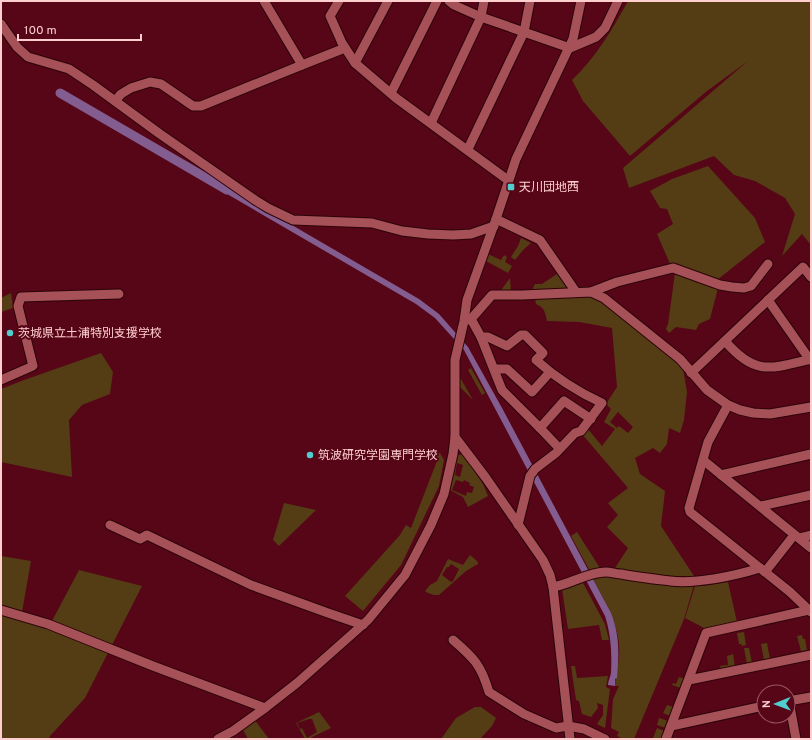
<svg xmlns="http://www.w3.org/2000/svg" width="812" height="740" font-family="Overpass,'Noto Sans JP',sans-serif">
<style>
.green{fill:#543c15;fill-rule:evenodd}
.water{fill:#835d90}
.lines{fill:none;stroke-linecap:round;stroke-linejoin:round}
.canal{stroke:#835d90;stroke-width:9}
.minor-casing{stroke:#2b0409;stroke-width:11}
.minor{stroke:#a55157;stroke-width:9}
.poi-dot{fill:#52cdcf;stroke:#560617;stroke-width:1.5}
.labels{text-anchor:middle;stroke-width:4;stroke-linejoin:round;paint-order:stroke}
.poi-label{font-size:12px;fill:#ffcfcf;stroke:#560617;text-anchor:start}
</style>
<rect width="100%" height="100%" fill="#560617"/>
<g class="green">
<path d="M628,1H811V245L802,234L782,256L795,214L785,198L755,181L734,175L714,156L629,188L623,168L748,61L707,91L630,156L583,101L572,80C596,57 612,30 628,1Z"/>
<polygon points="708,166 755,218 765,242 717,280 687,268 671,266 657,234 673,224 667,209 660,208 650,191 672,179"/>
<polygon points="521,238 531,243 523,250 515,260 511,257 518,246"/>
<polygon points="488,254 501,260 504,255 507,257 505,262 512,266 508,273 486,261"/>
<polygon points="675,273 718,288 710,319 699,324 696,330 676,327 669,333 666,329 668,324"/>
<polygon points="557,274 568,288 566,290 531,292 535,284 542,284"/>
<polygon points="510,278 511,293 499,293"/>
<polygon points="11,293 13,308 1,312 1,298"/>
<path d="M588,296L603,302L682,363L687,392L684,420L680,433L669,428L667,444L660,453L653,448L635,458L640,474L665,491L661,526L696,579L684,576H651L613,571L628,548L607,527L618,515L608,503L628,488L582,434L587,428L602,446L615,429L604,422L611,409L606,404L617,387L612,328L579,322L547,321C545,312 545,308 536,304L535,298ZM618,412L633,427L628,433L619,426L617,428L610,422Z"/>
<polygon points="101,353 113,372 110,394 82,405 69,420 72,477 1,462 1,389 24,380"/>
<polygon points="471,368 485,393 482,395 468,370"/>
<polygon points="458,374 473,400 459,386"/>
<polygon points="426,450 440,453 444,460 439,486 401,565 363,611 345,596 400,535 406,525 411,528 437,461 423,457"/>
<path d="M463,454L483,484L488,496L468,507L463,497L450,490L456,456ZM457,463L463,465L460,477L455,475ZM456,480L463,482L464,480L470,483L469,485L474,487L472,493L467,492L466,496L452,490Z"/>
<polygon points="284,503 316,510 279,546 273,540"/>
<polygon points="577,532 600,568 591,573 571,536"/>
<path d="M470,555L478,562V564L466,571L439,595H434L428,593L425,591L430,585L437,581L448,559L463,565ZM451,564L459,569L453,581L451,582L442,575L447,567H449Z"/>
<polygon points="1,556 31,561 22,612 52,621 79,570 142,586 85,698 50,736 49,739 1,739"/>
<path d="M608,576L694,585L684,619L634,739H623L617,736L619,732L611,728L613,699L619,686H615C615,677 618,668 619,658C622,629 606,604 593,579Z"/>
<polygon points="582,581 605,624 609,640 602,640 599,625 568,629 562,589"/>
<polygon points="728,582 737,622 704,628 685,618 695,586 703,586"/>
<polygon points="744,632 746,645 742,646 741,644 739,644 737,633"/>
<polygon points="802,635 803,639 805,639 807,650 801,651 797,636"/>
<polygon points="767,643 770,659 764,660 761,644"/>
<polygon points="744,648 749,648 752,663 747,664"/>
<polygon points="733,654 735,667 721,670 720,666 728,665 727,656"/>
<polygon points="571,666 575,666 577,678 608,676 606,687 610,689 605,728 597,724 603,715 603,705 597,703 598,708 591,717 582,714 579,701 576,700"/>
<polygon points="679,677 685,679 681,688 672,685 673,683 676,684"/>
<polygon points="667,705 673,707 670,716 663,713"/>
<polygon points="475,707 481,707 496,718 492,726 480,739 441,739 456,718"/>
<path d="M319,712L331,728L308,739H305L296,723ZM309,719H312L317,732L307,738L302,728L300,729L297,723Z"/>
<polygon points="659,718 668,721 666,728 657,725"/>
<polygon points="254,719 269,739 248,739 243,730"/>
<polygon points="657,728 664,731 661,739 653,738"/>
</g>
<path class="water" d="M218,182L419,299L439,314L468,347L502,408L611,613C620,636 619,654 617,678L615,679V686L608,685C608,681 610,678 611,673C612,653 611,635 605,616L464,350L435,318L416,304L215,187Z"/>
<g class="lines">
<polyline class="canal" points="60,93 227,190"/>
<defs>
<g id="minor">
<polyline points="264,1 302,65 345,48"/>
<polyline points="339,1 330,16 342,43 355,63 396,98 508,180"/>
<polyline points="449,1 454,5 481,17 570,48 596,37 605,28 618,1"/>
<polyline points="1,24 17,47 28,57 69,69 93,85 160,134 255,200 268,208 293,220 372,223 402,231 428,234 453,235 471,234 494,226"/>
<polyline points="355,63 388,1"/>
<polyline points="391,93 437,1"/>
<polyline points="115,101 121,94 131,88 150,82 161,84 193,106 201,106 302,65"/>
<polyline points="431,123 481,17 484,1"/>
<polyline points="468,149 524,32 530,1"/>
<polyline points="496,219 540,240 576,292"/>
<polyline points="591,292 617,282 673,268 720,285 732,287 744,288 751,286 768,264"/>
<polyline points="768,300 810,360"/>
<polyline points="471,319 492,295 522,295 591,292 604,298 680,359 707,390 728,405 740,410 753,413 770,414 811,407"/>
<polyline points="466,320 471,319 481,337 502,390 540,428"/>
<path d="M481,337H488L507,346L521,335H525L543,353L536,360C556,378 578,392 602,403L581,431L575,433L556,453L535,469L530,476L518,525"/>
<path d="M725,341C755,376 770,369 811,359"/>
<polyline points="495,369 507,369 532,392 550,372"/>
<polyline points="691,373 803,267 811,277"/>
<polyline points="1,380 33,366 18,306 21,297 119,294"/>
<polyline points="728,405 708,442 689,508 690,512 790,592 811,612"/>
<polyline points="455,437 486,478 543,560 550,575 553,587 570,739"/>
<polyline points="559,448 540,428 564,401 591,419"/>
<polyline points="703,460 811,548"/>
<polyline points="721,475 811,454"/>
<polyline points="761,506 811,495"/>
<polyline points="110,525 140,539 147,535 251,585 328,613 363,625"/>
<polyline points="799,538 811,535"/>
<polyline points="765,572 791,539"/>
<path d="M553,587C571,584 588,572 606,572C611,572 617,574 621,574C637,577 654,579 670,581C697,584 734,576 760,568"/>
<polyline points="1,610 48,624 153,666 265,708"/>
<path d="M453,640C474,658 481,665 489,692L524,714L556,728L568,726L584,729L605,739"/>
<polyline points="689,680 811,655"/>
<polyline points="788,701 811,697"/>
<polyline points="789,701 796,739"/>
<polyline points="671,726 764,706"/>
<polyline points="218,739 233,731 265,708 297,683 368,620 405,575 431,525 444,494 453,454 455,437 455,360 464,321 467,300 496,219 516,159 573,39 581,1"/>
<polyline points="666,739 706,633 809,610"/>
</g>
</defs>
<use href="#minor" class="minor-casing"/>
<use href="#minor" class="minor"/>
</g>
<g class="poi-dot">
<rect x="507" y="183" width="8" height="8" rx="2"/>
<circle cx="10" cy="333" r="4"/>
<circle cx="310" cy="455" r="4"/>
</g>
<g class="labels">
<g class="poi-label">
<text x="519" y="191">天川団地西</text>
<text x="18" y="337">茨城県立土浦特別支援学校</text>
<text x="318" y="459">筑波研究学園専門学校</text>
</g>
</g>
<rect width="812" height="740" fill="none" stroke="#ffcfcf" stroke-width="4"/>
<g transform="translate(776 704) rotate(269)"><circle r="19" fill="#560617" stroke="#9a5661"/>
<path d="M0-3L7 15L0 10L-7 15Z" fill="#52cdcf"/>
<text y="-6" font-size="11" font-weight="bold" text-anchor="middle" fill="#ffcfcf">N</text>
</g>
<path d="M18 34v6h123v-6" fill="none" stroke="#ffcfcf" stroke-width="2"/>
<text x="24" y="34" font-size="12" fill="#ffcfcf" stroke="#560617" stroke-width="3" paint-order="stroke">100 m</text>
</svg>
